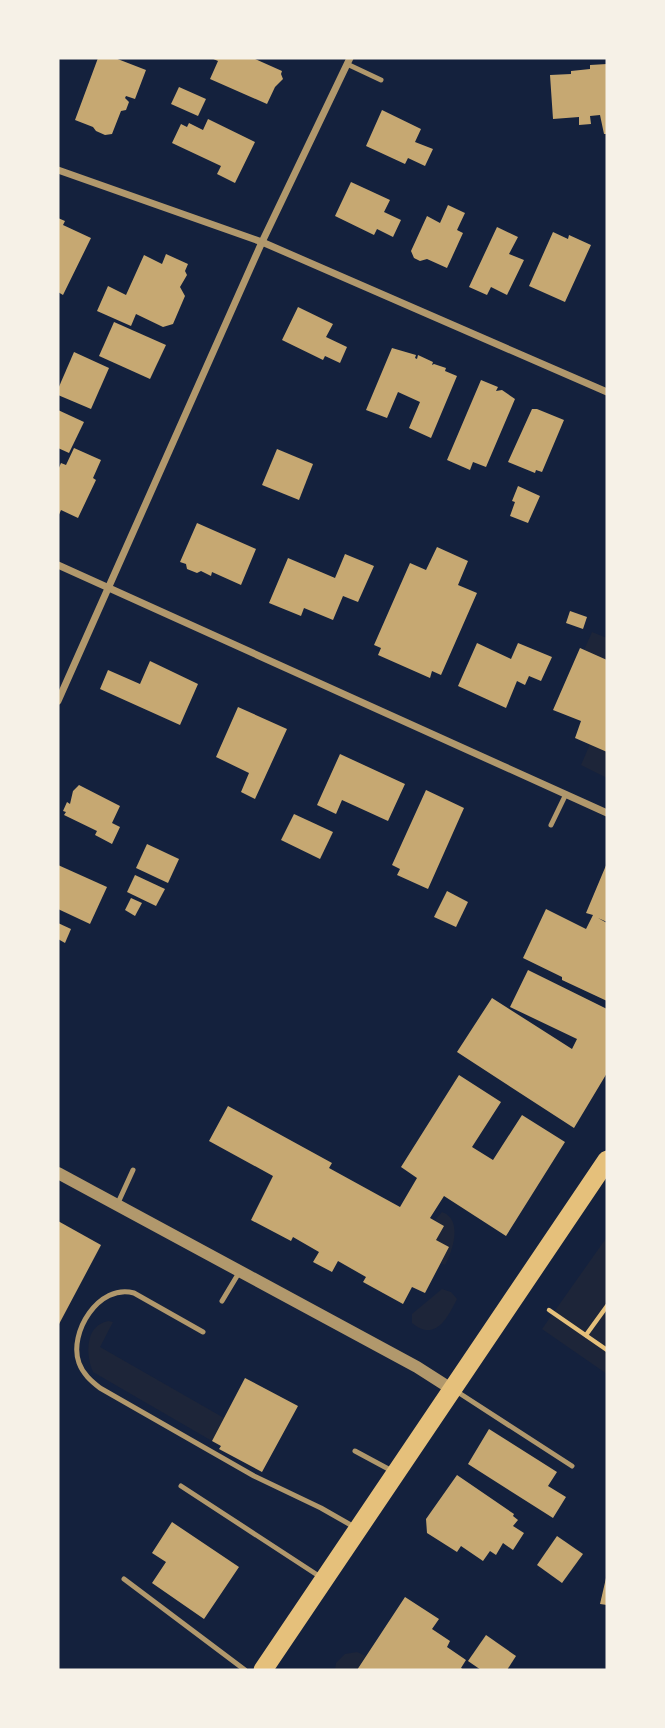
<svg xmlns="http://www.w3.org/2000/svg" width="665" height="1728" font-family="Poppins,sans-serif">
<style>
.green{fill:#1d2539}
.building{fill:#c6a872}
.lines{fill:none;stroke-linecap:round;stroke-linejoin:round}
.path{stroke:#e5c07b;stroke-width:4.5}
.service{stroke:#b1986c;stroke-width:5}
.minor{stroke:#b1986c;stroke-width:7}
.tertiary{stroke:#b1986c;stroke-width:12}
.trunk{stroke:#e5c07b;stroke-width:19}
</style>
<rect width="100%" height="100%" fill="#14213d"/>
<g class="green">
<polygon points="592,632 607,638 607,660 584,650"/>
<polygon points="590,744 607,752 607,778 581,765"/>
<path d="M442,1212C463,1219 453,1251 445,1265L441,1263L449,1247L436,1240L444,1226L435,1220Z"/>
<polygon points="607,1237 607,1374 542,1329"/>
<path d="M442,1289L451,1292L457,1299C447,1319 435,1342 412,1323V1314Z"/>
<path d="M108,1321L113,1322L100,1347L224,1418L212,1441L93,1372C86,1356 84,1326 108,1321Z"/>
<polygon points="357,1652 366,1656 357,1670 335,1670 336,1663 345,1654"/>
</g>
<g class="building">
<polygon points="98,58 115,58 146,70 135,99 126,96 125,98 129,102 126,110 121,111 112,134 105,135 96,131 93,127 75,120"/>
<polygon points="211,58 253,58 282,71 281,74 283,79 275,87 267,104 210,79 218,61"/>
<polygon points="607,64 607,134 604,134 600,115 590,116 591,124 579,125 579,117 553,119 550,75 571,74 571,71 590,69 590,65"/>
<polygon points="179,87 206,99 198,116 171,104"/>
<polygon points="382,110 421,129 415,142 433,149 425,166 408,158 405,164 366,146"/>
<polygon points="208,119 255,142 235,183 217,174 221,166 172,143 181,124 187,127 189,123 203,130"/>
<polygon points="351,182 390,200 384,212 401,220 393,237 377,229 374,235 335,216"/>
<polygon points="448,205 465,213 457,230 463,233 447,268 427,259 420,261 414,258 411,251 427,216 440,223"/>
<polygon points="58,218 65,221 63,225 91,238 63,295 58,292"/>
<polygon points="497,227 518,237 509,254 524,260 507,295 491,287 487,295 469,287"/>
<polygon points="553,232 568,239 569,235 591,245 565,302 529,286"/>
<polygon points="166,254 188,264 185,271 187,275 180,287 185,296 173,324 163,327 136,314 131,326 97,311 108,286 126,295 144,255 162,264"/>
<polygon points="298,307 333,324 326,337 347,347 340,363 325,356 323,360 282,340"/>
<polygon points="114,322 166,345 150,379 99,356"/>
<polygon points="392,348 416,355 415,358 417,359 418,355 433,362 432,365 434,364 446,368 445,371 457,376 431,438 409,428 420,402 398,392 387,418 366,410"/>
<polygon points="74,352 109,368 91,409 58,395 58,389"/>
<polygon points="481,380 498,387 496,391 502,390 515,399 486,467 473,462 470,470 447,460"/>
<polygon points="532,409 537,409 564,420 542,472 536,470 535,473 508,462"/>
<polygon points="58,410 84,422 69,453 58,448"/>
<polygon points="74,448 101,460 93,478 96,480 78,518 61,510 58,517 58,470 61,463 66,465"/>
<polygon points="277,449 313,464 299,500 262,485"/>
<polygon points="518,486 540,496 528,523 510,516 515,502 512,501"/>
<polygon points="197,523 256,549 241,585 212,572 211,576 201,571 197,573 187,569 186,564 180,562"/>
<polygon points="437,547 468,561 458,585 477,593 441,675 432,671 430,678 378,655 381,648 374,645 410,563 426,570"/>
<polygon points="345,554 374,566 358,602 343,596 333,620 304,608 301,616 269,603 288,558 335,578"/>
<polygon points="570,611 587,617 583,629 566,623"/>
<polygon points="477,643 511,659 518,643 552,657 541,681 529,676 525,685 517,681 506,708 458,686"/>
<polygon points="580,648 607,660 607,752 575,738 581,721 553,710"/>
<polygon points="150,661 198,684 180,725 100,689 108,670 140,684"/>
<polygon points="238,707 287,729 255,799 241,792 249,773 216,757"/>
<polygon points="340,754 405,784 388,821 342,800 336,814 317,805"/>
<polygon points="79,785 120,806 112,823 120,827 112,844 95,835 97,831 64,815 66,812 63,811 67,802 70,804 73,791"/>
<polygon points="426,790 464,808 428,889 397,875 400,869 392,865"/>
<polygon points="294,814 333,832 320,859 281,840"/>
<polygon points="147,844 179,859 168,883 136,868"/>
<polygon points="607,863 607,922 598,918 607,923 607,1001 562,980 562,977 523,958 546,909 586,929 593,915 586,913"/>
<polygon points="58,865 107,887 90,924 58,909"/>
<polygon points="135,875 165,889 156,906 127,892"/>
<polygon points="447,891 468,902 456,927 434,917"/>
<polygon points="131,898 142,903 135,916 125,910"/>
<polygon points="58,923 71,929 65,943 58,939"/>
<polygon points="528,970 607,1009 607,1073 574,1128 457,1052 492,998 572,1049 577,1039 510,1007"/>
<polygon points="459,1075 501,1102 472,1147 493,1160 522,1115 565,1142 506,1236 444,1196 430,1218 444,1226 436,1240 449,1247 425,1293 412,1287 403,1304 363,1282 366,1277 338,1261 332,1272 313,1262 319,1252 293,1237 291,1241 251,1220 273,1176 209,1141 228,1106 332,1163 329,1168 400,1207 417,1178 401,1167"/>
<polygon points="58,1221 101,1245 58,1326"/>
<polygon points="245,1378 298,1406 262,1472 219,1449 221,1446 212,1441"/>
<polygon points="489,1429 557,1472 548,1486 566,1497 553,1518 468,1464"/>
<polygon points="457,1475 514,1514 513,1516 518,1520 513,1526 524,1533 513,1550 503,1543 496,1555 490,1551 483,1561 461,1546 457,1552 427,1533 426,1519"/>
<polygon points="172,1522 239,1567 204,1619 152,1583 166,1562 152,1553"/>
<polygon points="557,1536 583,1554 562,1583 537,1565"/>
<polygon points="606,1578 607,1579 607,1605 600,1604"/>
<polygon points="405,1597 439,1619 432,1629 450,1641 447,1647 466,1660 461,1668 464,1670 357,1670"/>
<polygon points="486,1635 516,1656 507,1670 481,1670 468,1661"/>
</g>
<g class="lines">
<g class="path">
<polyline points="549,1310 607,1350"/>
<polyline points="586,1335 607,1306"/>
</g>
<g class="service">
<polyline points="347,64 381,80"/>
<polyline points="551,825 566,794"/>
<polyline points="117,1205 133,1170"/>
<polyline points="222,1301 240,1271"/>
<path d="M203,1332L134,1293C99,1283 68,1333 79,1363C83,1374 91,1381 100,1388L254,1476L321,1508L356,1528"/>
<polyline points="456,1391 572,1466"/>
<polyline points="355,1451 394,1472"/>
<polyline points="181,1486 322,1578"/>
<polyline points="124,1579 245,1670"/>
</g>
<g class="minor">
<polyline points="58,170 262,242 607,392"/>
<polyline points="58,565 607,813"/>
<polyline points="58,701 262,242 350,58"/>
</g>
<polyline class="tertiary" points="58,1173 417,1367 453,1390"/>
<polyline class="trunk" points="263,1670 607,1160"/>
</g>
<rect width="665" height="1728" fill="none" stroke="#f6f1e7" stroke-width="119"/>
</svg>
